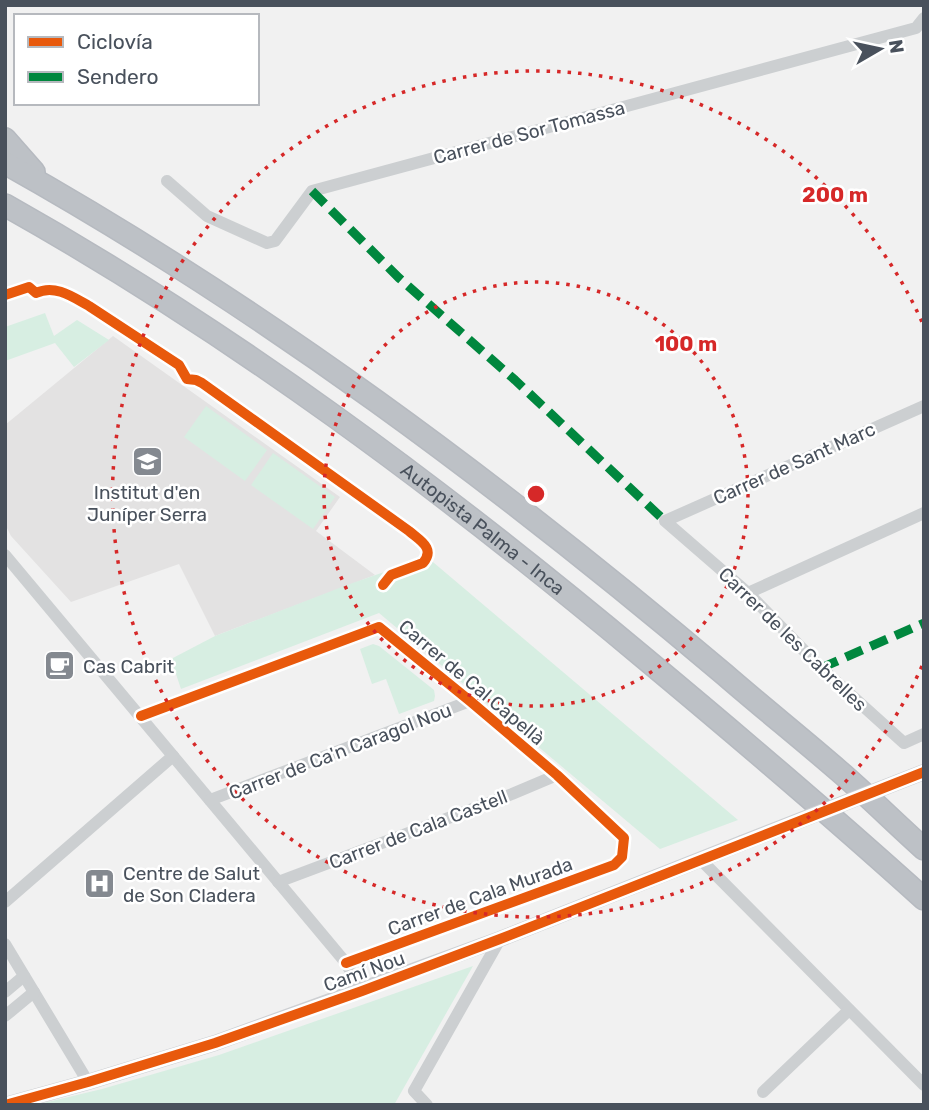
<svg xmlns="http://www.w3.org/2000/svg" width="929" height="1110" font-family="Rubik,sans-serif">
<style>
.education{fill:#e3e2e2}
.green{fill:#d7eee2}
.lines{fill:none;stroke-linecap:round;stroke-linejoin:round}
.highway-casing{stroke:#b6bac0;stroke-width:24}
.street{stroke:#cccfd1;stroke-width:12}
.secondary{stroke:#cdcfd2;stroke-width:16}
.highway{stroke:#bdc1c6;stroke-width:21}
.secondary-bridge{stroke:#cdcfd2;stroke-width:16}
.quiet{stroke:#00873e;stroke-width:9;stroke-dasharray:18 9;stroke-linecap:butt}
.cycleway-casing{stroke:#fff;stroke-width:15}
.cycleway{stroke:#e8590c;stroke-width:10}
.ring{fill:none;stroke:#d62828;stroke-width:3.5;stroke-dasharray:3.5 7}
.labels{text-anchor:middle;stroke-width:5;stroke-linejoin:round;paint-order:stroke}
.street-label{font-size:19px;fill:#49515c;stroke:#fff}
.poi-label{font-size:19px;fill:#49515c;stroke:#fff;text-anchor:start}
.centre{fill:#d62828;stroke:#fff;stroke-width:3.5}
.ring-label{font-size:21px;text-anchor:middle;font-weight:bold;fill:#d62828;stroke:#fff;stroke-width:5;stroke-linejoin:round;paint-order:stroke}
</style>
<rect width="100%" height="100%" fill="#f1f1f1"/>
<polygon class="education" points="113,336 340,497 316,531 375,575 215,636 179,564 71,602 11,536 5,524 5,425"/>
<g class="green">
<polygon points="45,313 54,336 77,320 109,340 74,367 55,343 5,361 5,327"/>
<polygon points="206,406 267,450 245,481 184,437"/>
<polygon points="273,453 335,497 313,529 251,485"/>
<polygon points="427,557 738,820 660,849 379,613 181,689 171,659 215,636 347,585"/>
<polygon points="373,644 379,646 434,690 435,696 434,701 399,714 386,679 372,684 360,649"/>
<polygon points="473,966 394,1105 35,1105 102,1089 219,1055"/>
</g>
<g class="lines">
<defs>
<g id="highway">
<polyline points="5,139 34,172"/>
<path d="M5,163C262,307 499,484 724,674C762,707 801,738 839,771C868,796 895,823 924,849"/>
<path id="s1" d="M5,205C233,333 443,490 643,657C738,736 832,816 924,899"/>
</g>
</defs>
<use href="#highway" class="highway-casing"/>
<g class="street">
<polyline points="167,181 207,216 267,243 275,241 312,191 916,28 924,18"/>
<polyline points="924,406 665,521 748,593 821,668 904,743 924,734"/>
<polyline points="5,555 346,963 362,991"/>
<polyline points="748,593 924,513"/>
<polyline points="141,716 379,627 470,701 557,775 624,838 622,857 614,865 346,963"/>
<polyline points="210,800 470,701"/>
<polyline points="701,860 924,1085"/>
<polyline points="278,882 512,794 557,775"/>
<polyline points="5,902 173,756"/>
<polyline points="5,944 88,1082"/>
<polyline points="5,992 24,976"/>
<polyline points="5,1016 34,992"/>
<polyline points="763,1092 849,1010"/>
<polyline points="427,1105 414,1091 500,939"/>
</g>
<polyline class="secondary" points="5,1105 88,1082 215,1043 500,939 742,843"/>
<use href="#highway" class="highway"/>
<polyline class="secondary-bridge" points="742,843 924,772"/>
<g class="quiet">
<polyline points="312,191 399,278 515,380 665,521"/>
<polyline points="821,668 924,623"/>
</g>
<defs>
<g id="cycleway">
<path d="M5,295L29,287L36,293C55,284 73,297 89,306L179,365L187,379L196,380L202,383L409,531C419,540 436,548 423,563L391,575L383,585"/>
<polyline points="141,716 379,627 470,701 557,775 624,838 622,857 614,865 346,963"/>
<polyline points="5,1105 88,1082 215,1043 362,991 500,939 924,772"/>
</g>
</defs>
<use href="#cycleway" class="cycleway-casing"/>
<use href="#cycleway" class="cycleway"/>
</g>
<g class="ring">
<circle cx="536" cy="494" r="212"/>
<path d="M922 666A423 423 0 1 1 922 322"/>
</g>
<defs>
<symbol id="school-square" viewBox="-11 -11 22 22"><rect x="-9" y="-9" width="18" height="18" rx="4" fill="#848990" stroke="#fff"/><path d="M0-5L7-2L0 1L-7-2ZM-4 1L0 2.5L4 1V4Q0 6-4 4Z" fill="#fff"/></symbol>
<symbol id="cafe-square" viewBox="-11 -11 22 22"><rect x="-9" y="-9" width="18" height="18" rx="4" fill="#848990" stroke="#fff"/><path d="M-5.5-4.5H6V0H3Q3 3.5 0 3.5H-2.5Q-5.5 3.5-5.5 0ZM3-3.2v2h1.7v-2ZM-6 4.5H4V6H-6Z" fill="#fff"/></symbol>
<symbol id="hospital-square" viewBox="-11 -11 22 22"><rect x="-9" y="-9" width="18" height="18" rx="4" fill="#848990" stroke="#fff"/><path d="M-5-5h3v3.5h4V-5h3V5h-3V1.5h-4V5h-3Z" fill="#fff"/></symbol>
</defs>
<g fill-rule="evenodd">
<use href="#school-square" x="130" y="444" width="35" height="35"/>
<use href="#cafe-square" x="42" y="648" width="35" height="35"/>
<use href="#hospital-square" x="82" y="866" width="35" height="35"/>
</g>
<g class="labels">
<g class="street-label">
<text transform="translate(529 132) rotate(-15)" y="7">Carrer de Sor Tomassa</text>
<text transform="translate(794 463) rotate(-24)" y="7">Carrer de Sant Marc</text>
<text dy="7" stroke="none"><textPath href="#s1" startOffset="578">Autopista Palma - Inca</textPath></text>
<text transform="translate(793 639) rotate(44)" y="7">Carrer de les Cabrelles</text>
<text transform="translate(472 682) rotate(40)" y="7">Carrer de Cal Capellà</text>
<text transform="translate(340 751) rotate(-21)" y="7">Carrer de Ca'n Caragol Nou</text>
<text transform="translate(418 829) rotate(-21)" y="7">Carrer de Cala Castell</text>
<text transform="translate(480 896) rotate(-20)" y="7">Carrer de Cala Murada</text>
<text transform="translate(364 971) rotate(-20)" y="7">Camí Nou</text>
</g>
<g class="poi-label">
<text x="147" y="499" text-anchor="middle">Institut d'en<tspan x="147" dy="22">Juníper Serra</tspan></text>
<text x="83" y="673">Cas Cabrit</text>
<text x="123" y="880">Centre de Salut<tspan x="123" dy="22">de Son Cladera</tspan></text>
</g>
</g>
<circle cx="536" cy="494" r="10" class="centre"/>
<g class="ring-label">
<text x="835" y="202">200 m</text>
<text x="686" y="351">100 m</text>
</g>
<rect width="929" height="1110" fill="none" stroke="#49515c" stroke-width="14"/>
<rect x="14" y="14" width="245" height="91" fill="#ffffff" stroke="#b6b9be" stroke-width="2"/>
<rect x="28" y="37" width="35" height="10" fill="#e8590c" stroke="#b6b9be" stroke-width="2"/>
<text x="77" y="49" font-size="21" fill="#49515c">Ciclovía</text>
<rect x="28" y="72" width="35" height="10" fill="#00873e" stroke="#b6b9be" stroke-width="2"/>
<text x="77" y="84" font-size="21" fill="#49515c">Sendero</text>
<g transform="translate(880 49) rotate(81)" stroke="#ffffff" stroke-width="5" paint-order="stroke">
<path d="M0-5L12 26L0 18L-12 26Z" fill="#49515c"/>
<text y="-10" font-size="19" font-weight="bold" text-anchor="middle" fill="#49515c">N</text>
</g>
</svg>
